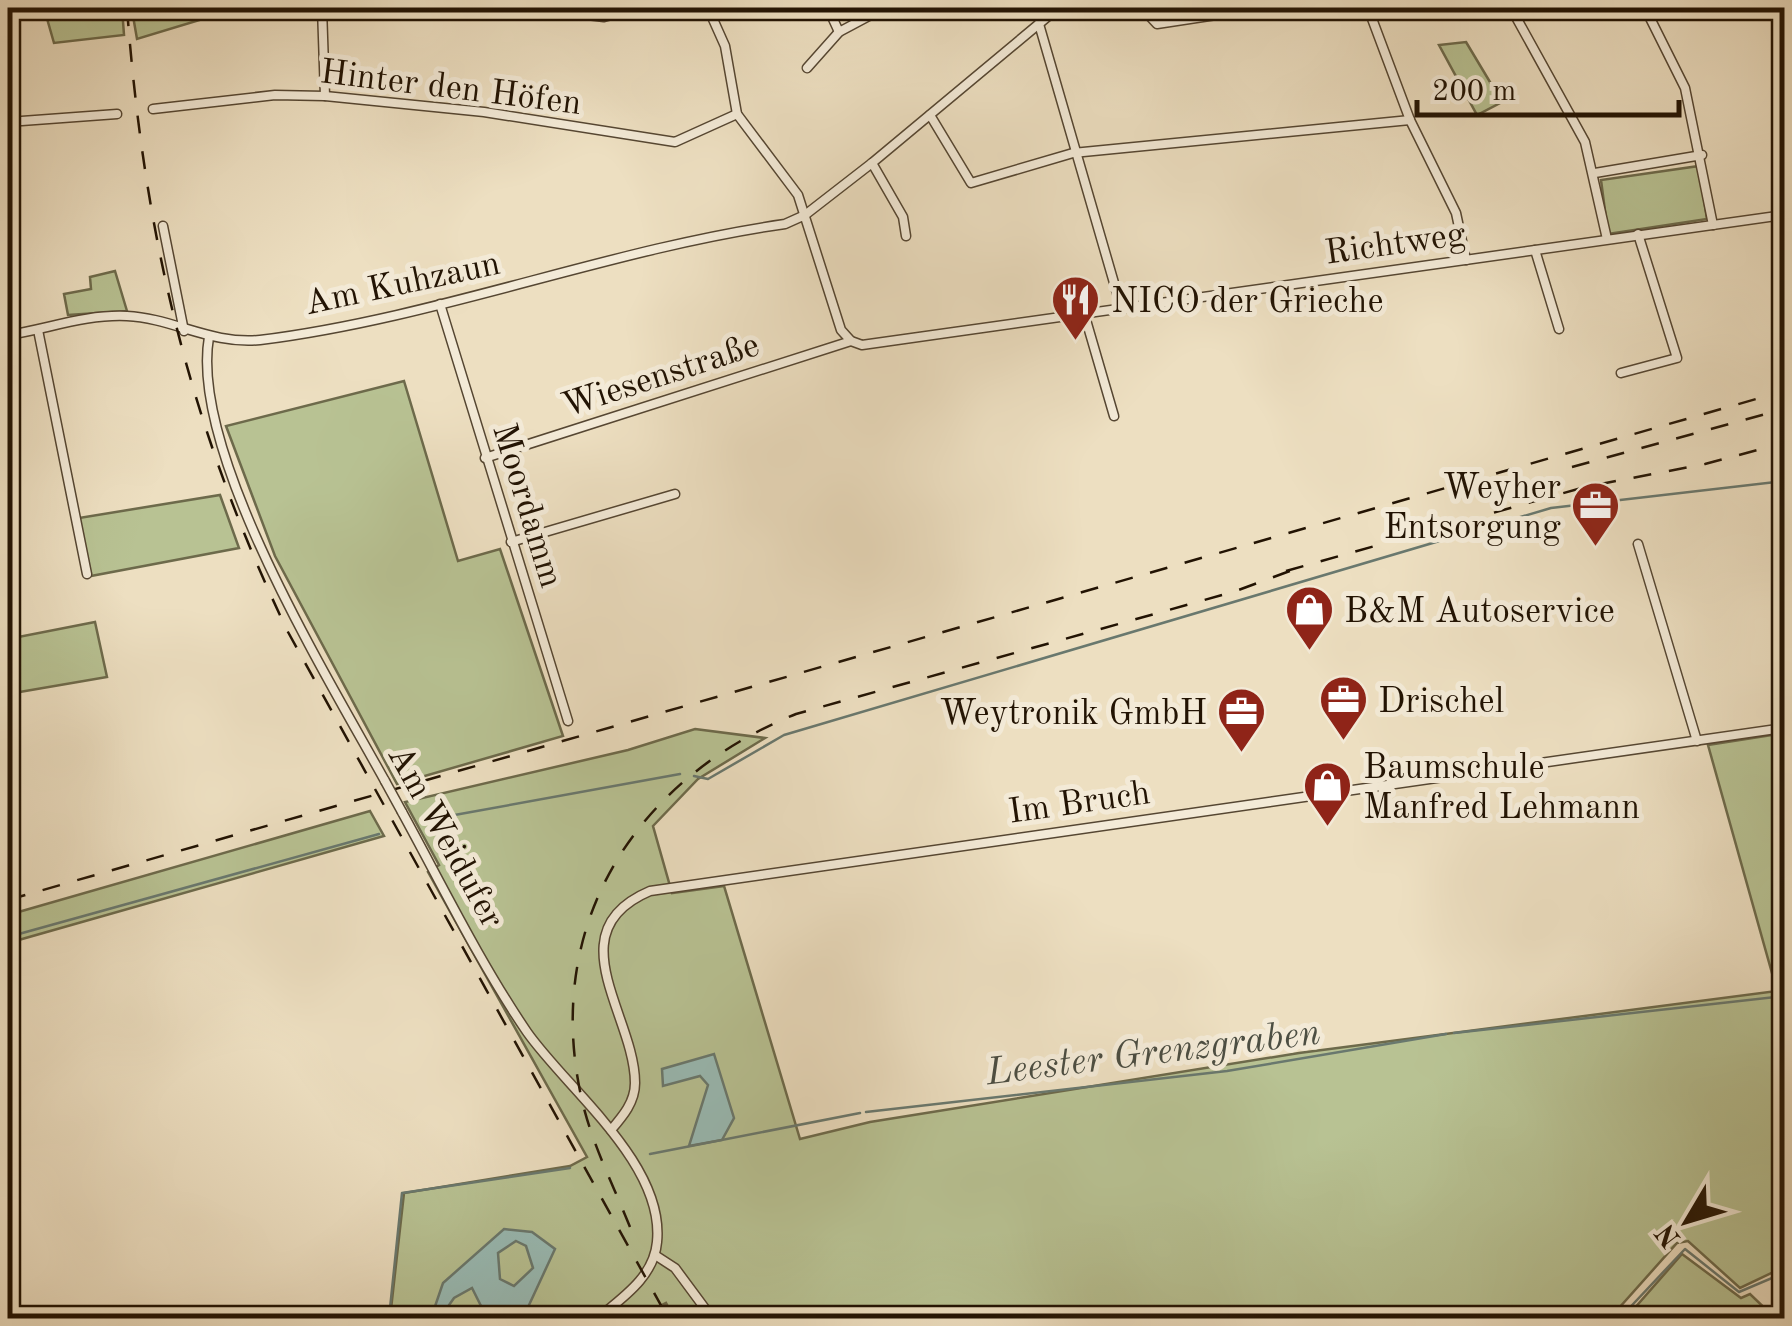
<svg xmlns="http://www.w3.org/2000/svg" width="1792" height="1326" font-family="'Old Standard TT',serif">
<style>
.green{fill:#b8c293;stroke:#6d6a4b;stroke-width:2.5}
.water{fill:#99bcb6;stroke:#69786e;stroke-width:2.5;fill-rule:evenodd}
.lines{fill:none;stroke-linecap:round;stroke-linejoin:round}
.stream{stroke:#69786e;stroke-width:2.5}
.minor-casing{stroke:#554632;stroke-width:11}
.minor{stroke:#f3ead7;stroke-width:8}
.rail{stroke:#221303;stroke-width:2.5;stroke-dasharray:18 18;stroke-linecap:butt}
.minor-bridge-casing{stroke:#554632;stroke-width:11;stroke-linecap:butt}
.minor-bridge{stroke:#f3ead7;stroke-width:8}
.labels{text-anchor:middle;stroke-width:10;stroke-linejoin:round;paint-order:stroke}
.street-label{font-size:35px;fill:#221303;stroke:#f3ead7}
.poi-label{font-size:35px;fill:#221303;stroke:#f3ead7;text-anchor:start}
.water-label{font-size:38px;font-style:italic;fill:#4c4e42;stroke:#f3ead7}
</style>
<rect width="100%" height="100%" fill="#eddfc1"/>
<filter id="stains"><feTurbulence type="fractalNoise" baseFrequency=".002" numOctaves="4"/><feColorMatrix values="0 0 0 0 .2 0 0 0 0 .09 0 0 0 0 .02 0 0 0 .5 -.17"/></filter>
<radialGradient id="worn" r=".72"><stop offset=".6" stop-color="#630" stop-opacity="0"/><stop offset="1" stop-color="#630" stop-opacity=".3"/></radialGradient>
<g class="green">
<polygon points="44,8 122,8 124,35 54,43"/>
<polygon points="137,8 239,8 137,39 133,16"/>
<polygon points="1466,42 1502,102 1477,115 1439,45"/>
<polygon points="1699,166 1707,219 1608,234 1601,180"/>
<polygon points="115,271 127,311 68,315 64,294 91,289 90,277"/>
<polygon points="404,381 458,561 500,549 563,736 397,784 275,556 226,426"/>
<polygon points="220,495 239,548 91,576 79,518"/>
<polygon points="95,622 107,677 8,694 8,639"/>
<polygon points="695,729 765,738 698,779 653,826 672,893 724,886 800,1139 870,1122 1299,1053 1777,991 1708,745 1784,733 1784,1267 1740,1288 1688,1241 1677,1243 1610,1318 674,1318 666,1303 636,1318 390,1318 404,1193 570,1166 587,1157 428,872 439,865 405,802 628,750"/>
<polygon points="370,811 384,836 8,943 8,915"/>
<polygon points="1682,1254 1741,1298 1750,1294 1775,1318 1626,1318"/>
</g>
<g class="water">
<polygon points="714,1054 734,1118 722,1140 689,1146 708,1085 700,1076 663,1086 662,1069"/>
<path d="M504,1229L532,1232L555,1249L523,1318H478L481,1306L472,1288L454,1298L440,1318H431L443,1283ZM516,1241L526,1246L533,1268L514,1286L500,1279L498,1253Z"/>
</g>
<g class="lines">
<g class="stream">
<polyline points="694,776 708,779 784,735 1551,508 1784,481"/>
<polyline points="449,816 680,774"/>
<polyline points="8,937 379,834"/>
<polyline points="1454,1033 1784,996"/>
<polyline points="866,1112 1227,1071 1446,1034"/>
<polyline points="650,1154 860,1113"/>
<polyline points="389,1318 402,1193 570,1168"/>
<polyline points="1620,1318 1685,1249 1739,1292 1784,1273"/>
</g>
<defs>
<g id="minor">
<polyline points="322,8 325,96"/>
<polyline points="529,8 604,17 638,8"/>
<polyline points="708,8 725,46 737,114 798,195 841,330 851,341 862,345 1784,215"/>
<polyline points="828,8 839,32"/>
<polyline points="1142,8 1157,24 1262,8"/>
<polyline points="1368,8 1410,120 1456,213 1466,260"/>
<polyline points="1511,8 1585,142 1607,239"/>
<polyline points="1645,8 1685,88 1713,225"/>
<polyline points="1783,8 1784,10"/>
<polyline points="1039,24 1121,307"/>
<polyline points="807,68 839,32 884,8"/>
<polyline points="153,109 275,95 325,96 484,112 675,142 737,114"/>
<polyline points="930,115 971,183 1073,153 1410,120"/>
<polyline points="8,122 117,114"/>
<polyline points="872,163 903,217 906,236"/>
<polyline points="1595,173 1702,155"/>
<polyline points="163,226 184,331"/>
<polyline points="1535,250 1559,329"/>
<polyline points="440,304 568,721"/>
<polyline points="1084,313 1114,416"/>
<polyline points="38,330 87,574"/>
<path d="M8,335C47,329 86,314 127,316C172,318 212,345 260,340C437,318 609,249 785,224L805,215L872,163L1058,8"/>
<path d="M209,337C189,452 328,678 385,781"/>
<polyline points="1621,373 1677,358 1638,234"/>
<polyline points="485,458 851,341"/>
<polyline points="511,542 675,494"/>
<polyline points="1638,544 1697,741"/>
<path d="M402,812C442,885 480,963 527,1032C567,1089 665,1164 657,1242C654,1277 622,1298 598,1318"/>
<path d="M611,1130C623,1116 635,1102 635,1083C635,1016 555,931 650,891L1784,728"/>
<polyline points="655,1255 675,1268 712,1318"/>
</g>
</defs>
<use href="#minor" class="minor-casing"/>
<use href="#minor" class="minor"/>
<g class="rail">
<path d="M127,8C144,235 189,426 288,632L668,1318"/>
<polyline points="1572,467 1784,409"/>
<polyline points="1286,571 1585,487 1705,464 1784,443"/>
<polyline points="8,900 1784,391"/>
<path d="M630,1227C612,1182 589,1138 580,1091C545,919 639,777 796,714L1233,592L1298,568"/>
</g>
<defs>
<polyline id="minor-bridge" points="385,781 402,812"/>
</defs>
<use href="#minor-bridge" class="minor-bridge-casing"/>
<use href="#minor-bridge" class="minor-bridge"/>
</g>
<defs>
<symbol id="restaurant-pin" viewBox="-11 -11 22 30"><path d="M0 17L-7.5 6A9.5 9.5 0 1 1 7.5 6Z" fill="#8f2418" stroke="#f3ead7"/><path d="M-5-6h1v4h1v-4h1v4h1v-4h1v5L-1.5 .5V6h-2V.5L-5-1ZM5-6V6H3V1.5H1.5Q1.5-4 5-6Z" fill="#fff"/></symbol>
<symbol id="office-pin" viewBox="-11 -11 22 30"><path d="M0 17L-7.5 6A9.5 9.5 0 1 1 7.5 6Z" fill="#8f2418" stroke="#f3ead7"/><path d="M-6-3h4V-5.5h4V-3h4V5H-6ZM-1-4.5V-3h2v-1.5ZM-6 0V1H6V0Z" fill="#fff"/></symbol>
<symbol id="shop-pin" viewBox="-11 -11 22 30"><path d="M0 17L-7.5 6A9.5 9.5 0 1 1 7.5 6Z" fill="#8f2418" stroke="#f3ead7"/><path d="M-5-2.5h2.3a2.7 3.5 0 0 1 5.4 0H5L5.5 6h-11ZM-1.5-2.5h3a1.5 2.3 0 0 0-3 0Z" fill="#fff"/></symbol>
</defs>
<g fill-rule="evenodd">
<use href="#restaurant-pin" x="1048" y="272" width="55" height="75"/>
<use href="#office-pin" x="1568" y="478" width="55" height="75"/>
<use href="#shop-pin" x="1282" y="582" width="55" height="75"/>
<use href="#office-pin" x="1316" y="672" width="55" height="75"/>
<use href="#office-pin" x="1214" y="684" width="55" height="75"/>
<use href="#shop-pin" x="1300" y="758" width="55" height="75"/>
</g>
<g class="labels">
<g class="street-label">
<text transform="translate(451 86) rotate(7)" y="12">Hinter den Höfen</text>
<text transform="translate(1395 242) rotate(-8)" y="12">Richtweg</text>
<text transform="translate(402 282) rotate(-12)" y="12">Am Kuhzaun</text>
<text transform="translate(660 374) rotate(-18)" y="12">Wiesenstraße</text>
<text transform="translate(529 505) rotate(73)" y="12">Moordamm</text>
<text transform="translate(1079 801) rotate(-8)" y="12">Im Bruch</text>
<text transform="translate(447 836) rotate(61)" y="12">Am Weidufer</text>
</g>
<g class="poi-label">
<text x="1111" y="312">NICO der Grieche</text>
<text x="1561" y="498" text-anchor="end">Weyher<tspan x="1561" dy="40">Entsorgung</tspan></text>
<text x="1344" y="622">B&amp;M Autoservice</text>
<text x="1378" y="712">Drischel</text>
<text x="1207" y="724" text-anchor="end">Weytronik GmbH</text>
<text x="1363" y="778">Baumschule<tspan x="1363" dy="40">Manfred Lehmann</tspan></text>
</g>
<g class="water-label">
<text transform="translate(1153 1051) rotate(-7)" y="13">Leester Grenzgraben</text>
</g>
</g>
<rect width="1792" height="1326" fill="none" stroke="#eddfc1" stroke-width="40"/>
<rect x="10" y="10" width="1772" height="1306" fill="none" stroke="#221303" stroke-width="5"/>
<rect x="20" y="20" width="1752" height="1286" fill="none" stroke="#221303" stroke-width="2.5"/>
<g transform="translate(1687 1221) rotate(232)" stroke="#f3ead7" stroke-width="8" paint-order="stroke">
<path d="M0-8L18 38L0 25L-18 38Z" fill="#221303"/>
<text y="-15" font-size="28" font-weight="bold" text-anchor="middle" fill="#221303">N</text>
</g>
<path d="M1417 100v15h262v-15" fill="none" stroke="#221303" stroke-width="5"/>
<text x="1432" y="100" font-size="30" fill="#221303" stroke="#f3ead7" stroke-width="8" paint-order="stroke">200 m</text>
<rect width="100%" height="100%" filter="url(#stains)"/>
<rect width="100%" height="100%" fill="url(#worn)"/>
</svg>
